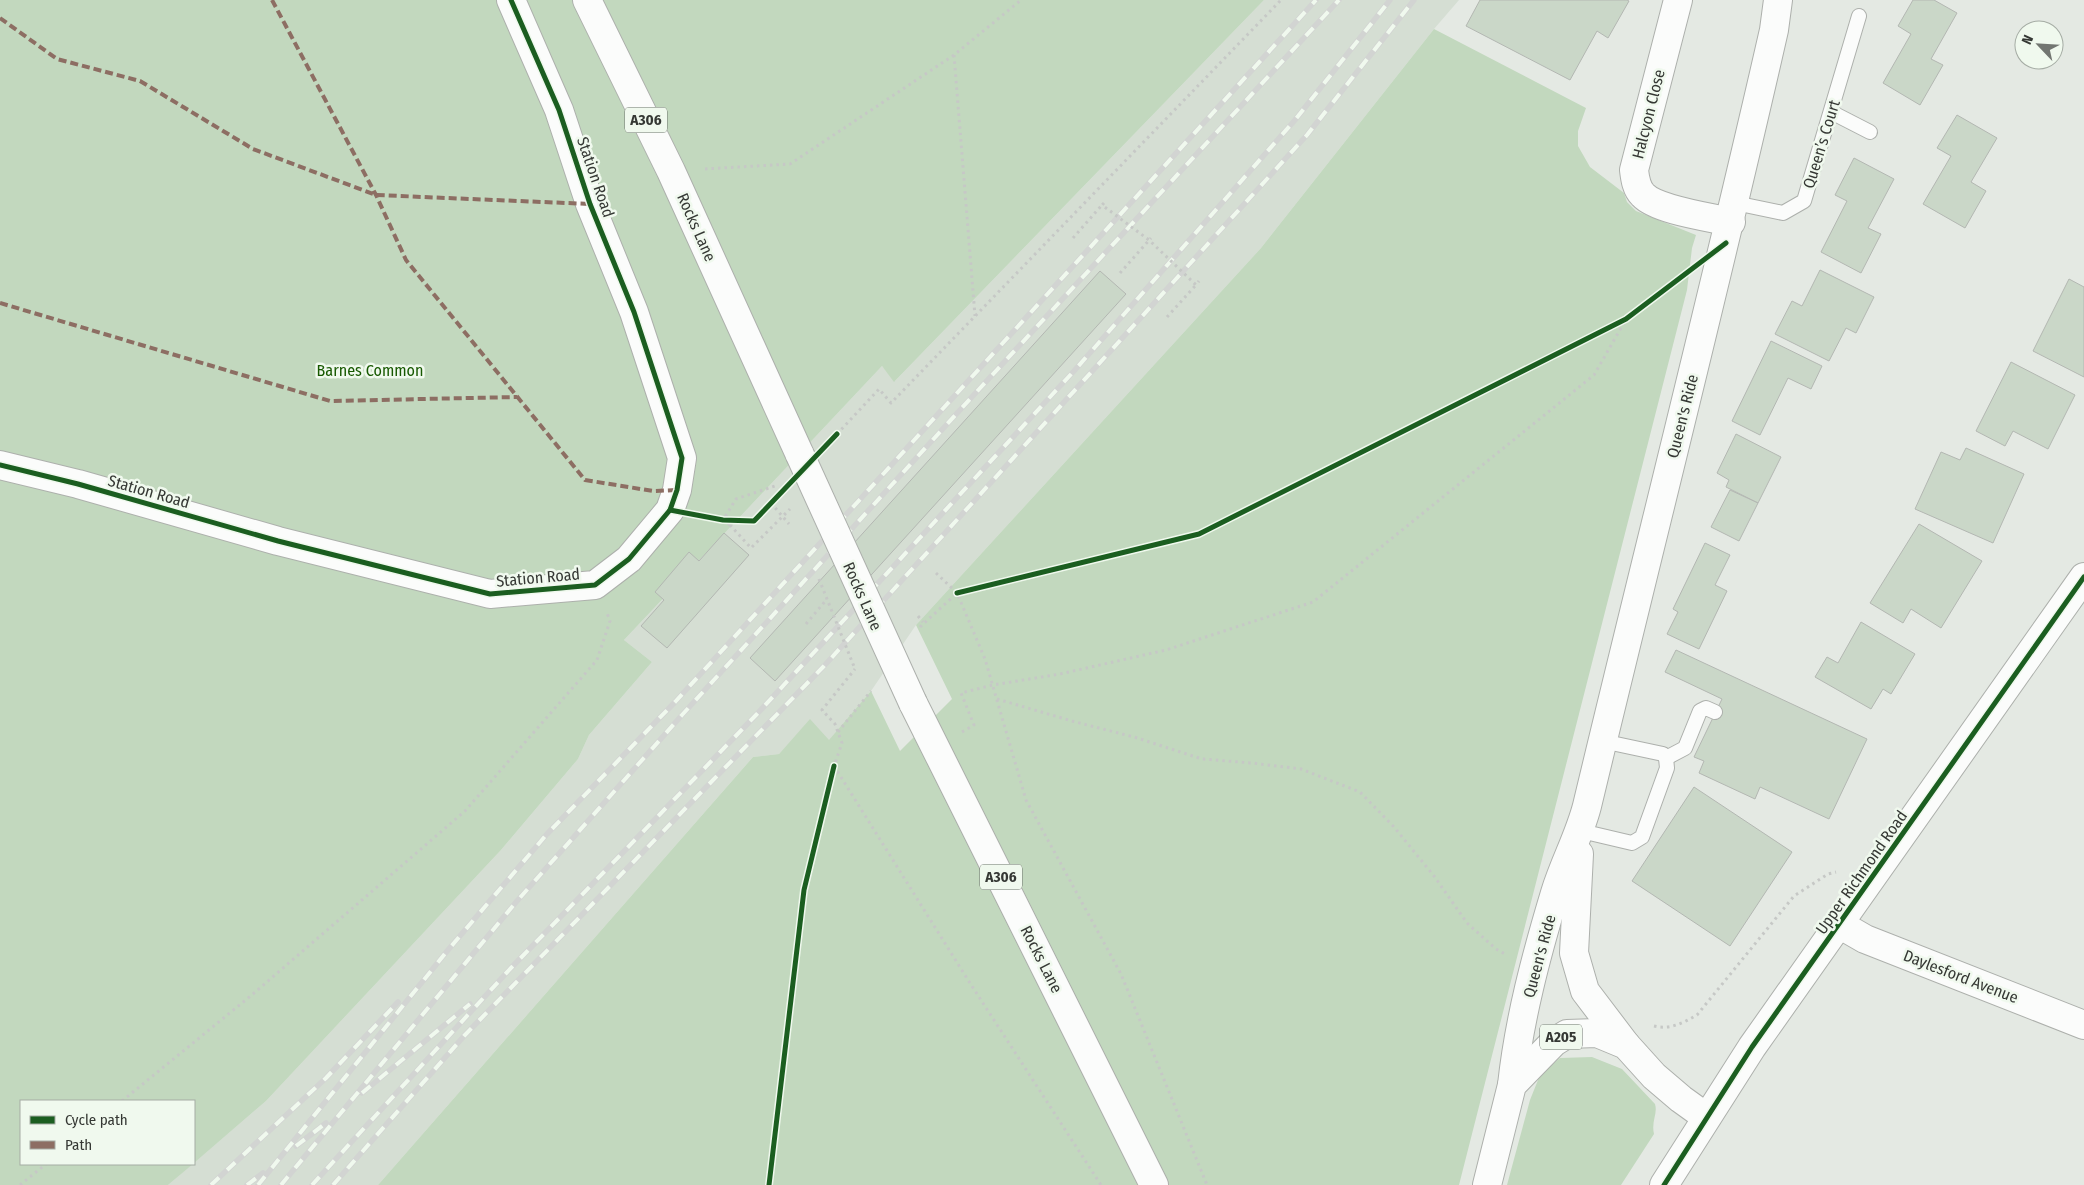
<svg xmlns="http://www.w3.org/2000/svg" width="2084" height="1185" font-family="'Fira Sans Condensed',sans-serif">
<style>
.built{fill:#d5ded3}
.green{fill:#c2d8be}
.building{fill:#cad7c8;stroke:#b3b7b2}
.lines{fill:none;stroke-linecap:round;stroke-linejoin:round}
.service-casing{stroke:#adb0ac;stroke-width:16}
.minor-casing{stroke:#adb0ac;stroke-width:30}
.secondary-casing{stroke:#adb0ac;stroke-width:30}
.primary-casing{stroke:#adb0ac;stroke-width:30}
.trunk-casing{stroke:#adb0ac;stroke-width:30}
.path{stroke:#c6c8c6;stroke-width:3;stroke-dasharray:2.5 4;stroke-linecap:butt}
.service{stroke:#fbfcfb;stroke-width:14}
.minor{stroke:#fbfcfb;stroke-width:28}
.secondary{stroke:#fbfcfb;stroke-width:28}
.primary{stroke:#fbfcfb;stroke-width:28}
.trunk{stroke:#fbfcfb;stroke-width:28}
.rail-casing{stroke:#d2d4d2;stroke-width:5.5}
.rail{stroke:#f0f9ee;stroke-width:4;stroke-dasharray:11;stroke-linecap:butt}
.primary-bridge-casing{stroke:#adb0ac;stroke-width:30;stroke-linecap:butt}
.path-bridge{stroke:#c6c8c6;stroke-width:3;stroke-dasharray:2.5 4;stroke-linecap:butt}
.primary-bridge{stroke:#fbfcfb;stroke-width:28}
.quiet{stroke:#8d6e63;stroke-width:4;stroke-dasharray:8 4;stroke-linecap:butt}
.cycleway-casing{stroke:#f0f9ee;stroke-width:8}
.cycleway{stroke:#1b5e20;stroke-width:5}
.labels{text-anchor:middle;stroke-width:5;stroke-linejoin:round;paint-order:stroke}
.shield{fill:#f0f9ee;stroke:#6d726c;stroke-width:1}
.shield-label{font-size:15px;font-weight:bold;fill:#353834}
.street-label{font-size:16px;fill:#353834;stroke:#f0f9ee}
.park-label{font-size:16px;fill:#175901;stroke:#f0f9ee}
</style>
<rect width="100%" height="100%" fill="#e4e9e3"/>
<polygon class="built" points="1264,0 1459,0 1434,29 1261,248 916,625 871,691 829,741 810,720 779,754 753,757 378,1185 168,1185 266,1101 501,850 578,759 589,735 652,662 624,640 882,366 895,381"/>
<g class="green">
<polygon points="0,0 1264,0 894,382 882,366 624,640 652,662 589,735 578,759 501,850 266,1101 194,1163 194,1101 21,1101 21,1164 193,1164 168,1185 0,1185"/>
<polygon points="1434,29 1586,108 1578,131 1578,146 1590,167 1624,193 1627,202 1636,211 1696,235 1692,248 1687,290 1459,1185 378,1185 753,757 779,754 810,719 829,740 871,691 900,751 952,699 916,625 1261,248"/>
<path d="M1592,1057L1622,1069L1655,1104C1658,1114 1651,1121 1654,1134L1621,1185H1507L1530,1100L1540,1075L1560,1058Z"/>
</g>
<g class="building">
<polygon points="1480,0 1627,0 1629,1 1608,38 1597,31 1570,80 1466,26"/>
<polygon points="1913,0 1934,0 1957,13 1931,59 1943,65 1920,105 1883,83 1911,34 1898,26"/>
<polygon points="1957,115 1997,138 1971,182 1986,191 1965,228 1923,204 1951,156 1937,148"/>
<polygon points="1854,158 1894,179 1868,228 1881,234 1861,273 1821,252 1847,201 1835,195"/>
<polygon points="1820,270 1874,297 1856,333 1846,328 1829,361 1775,334 1792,301 1802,306"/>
<polygon points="1100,271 1126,294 775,681 750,658"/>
<polygon points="2069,279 2084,287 2084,377 2033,351"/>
<polygon points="1771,341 1822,366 1811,389 1788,378 1760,435 1732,421"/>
<polygon points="2011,362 2075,395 2048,449 2013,431 2005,446 1976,431"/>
<polygon points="1736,434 1781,457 1758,503 1726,487 1729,480 1717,473"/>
<polygon points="1966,448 2024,474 1993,543 1915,509 1941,452 1960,460"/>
<polygon points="1730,490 1758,503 1739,541 1711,527"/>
<polygon points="1919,524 1982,561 1941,628 1911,609 1903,623 1870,603"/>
<polygon points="724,533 749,555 667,648 641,626 664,600 655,592 689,552 699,561"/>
<polygon points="1705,543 1730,555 1715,585 1727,591 1699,649 1667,634 1678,612 1673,609"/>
<polygon points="1861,622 1915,654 1891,694 1883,689 1871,709 1815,677 1827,657 1838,663"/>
<polygon points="1676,650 1867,739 1829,819 1760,787 1755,799 1699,773 1704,761 1694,757 1722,699 1665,672"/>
<polygon points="1694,787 1792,852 1730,946 1632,881"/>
</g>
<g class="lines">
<defs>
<g id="service">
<polyline points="1831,112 1870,132"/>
<polyline points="1735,203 1783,213 1804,201 1859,16"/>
<polyline points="1666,758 1685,748 1700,711 1706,708 1715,712"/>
<polyline points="1581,831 1632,843 1642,837 1667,768 1666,758 1663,754 1602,741"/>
</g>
<g id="minor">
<path d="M1678,0L1634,170C1635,178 1636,188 1643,195C1657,210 1709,217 1731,222"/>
<polyline points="0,465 78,484 278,541 490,594 595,585 629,559 670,510 677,490 682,458 634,312 590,204 559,110 511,0"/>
<polyline points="1839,924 1865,939 2084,1025"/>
</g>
<g id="secondary">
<polyline points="1579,854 1574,953 1585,991 1626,1045"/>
<path d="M1512,1085C1519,1020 1536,956 1555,893C1564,863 1579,837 1587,806C1649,547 1715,290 1774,30L1778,0"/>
</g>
<g id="primary">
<polyline points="587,0 671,171 800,455"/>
<polyline points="913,703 1154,1185"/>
</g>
<g id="trunk">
<polyline points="1487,1185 1512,1085 1554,1042 1567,1034 1597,1033 1626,1045 1654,1076 1681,1099 1706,1117"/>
<polyline points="1664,1185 1752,1047 2084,577"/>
</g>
</defs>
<use href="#service" class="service-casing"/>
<use href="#minor" class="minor-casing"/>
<use href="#secondary" class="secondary-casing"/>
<use href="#primary" class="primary-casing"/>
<use href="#trunk" class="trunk-casing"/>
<g class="path">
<polyline points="954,55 975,316"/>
<polyline points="705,169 790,164 954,55 1021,0"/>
<polyline points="1073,238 1102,205"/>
<polyline points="1120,273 1151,238"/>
<polyline points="1167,317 1196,285"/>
<polyline points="837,434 879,389 891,403 1281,0"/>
<polyline points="771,503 789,524"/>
<polyline points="730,525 723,520 736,499 778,485"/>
<polyline points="936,573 957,593 985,659 1026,800 1121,974 1207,1185"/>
<polyline points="918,616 923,622"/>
<polyline points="806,624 827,599"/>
<polyline points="920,627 957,593 1199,534 1626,319 1683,276"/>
<polyline points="997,699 1072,721 1134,737 1202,759 1252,763 1301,769 1360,792 1394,827 1434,876 1467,923 1496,949 1505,954"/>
<polyline points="838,732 871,691"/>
<polyline points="962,732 974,725 961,693 993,685 1060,674 1166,650 1313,602 1594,375 1625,321"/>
<polyline points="834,766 968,980 1101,1185"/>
<path d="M1654,1026C1670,1030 1683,1023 1697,1015L1794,896L1828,874L1836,872"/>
<polyline points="122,1101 253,994 465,811 597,660 610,621 607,613"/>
<polyline points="20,1185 46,1164"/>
<polyline points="769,1185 804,890 834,766 842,743 835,724 822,710 855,669"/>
</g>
<use href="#service" class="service"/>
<use href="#minor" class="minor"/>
<use href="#secondary" class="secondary"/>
<use href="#primary" class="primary"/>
<use href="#trunk" class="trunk"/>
<defs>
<g id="rail">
<polyline points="362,1093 470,1004"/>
<polyline points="296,1146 326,1123"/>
<polyline points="211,1185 326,1078 398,1002"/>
<polyline points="247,1185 263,1173"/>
<polyline points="258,1185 448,950 547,834 675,702 1316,0"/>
<polyline points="281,1185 517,901 682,715 970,399 1339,0"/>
<polyline points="312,1185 510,969 757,714 1074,371 1295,120 1390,0"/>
<polyline points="333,1185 464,1036 824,666 1307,135 1414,0"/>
</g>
</defs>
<use href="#rail" class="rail-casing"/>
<use href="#rail" class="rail"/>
<defs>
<polyline id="primary-bridge" points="800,455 913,703"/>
</defs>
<use href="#primary-bridge" class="primary-bridge-casing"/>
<g class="path-bridge">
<polyline points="1104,203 1102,205 1149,240 1196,285 1199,281"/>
<polyline points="730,525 751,548 790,509"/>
<polyline points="819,579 855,669"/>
</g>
<use href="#primary-bridge" class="primary-bridge"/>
<g class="quiet">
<polyline points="272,0 376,195 406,260 585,480 653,491 677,490"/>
<polyline points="0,18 57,59 140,81 253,149 376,195 590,204"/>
<polyline points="0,303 330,401 517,397"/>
</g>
<defs>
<g id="cycleway">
<polyline points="0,465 78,484 278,541 490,594 595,585 629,559 670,510 677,490 682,458 634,312 590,204 559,110 511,0"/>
<polyline points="670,510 723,520 754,521 837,434"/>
<polyline points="957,593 1199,534 1626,319 1726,243"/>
<polyline points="769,1185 804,890 834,766"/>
<polyline points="1664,1185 1752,1047 2084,577"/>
</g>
</defs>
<use href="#cycleway" class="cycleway-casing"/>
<use href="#cycleway" class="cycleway"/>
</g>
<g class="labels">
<g class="shield">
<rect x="625" y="107.5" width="42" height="25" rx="4"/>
<rect x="980" y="864.5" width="42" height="25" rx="4"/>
<rect x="1540" y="1024.5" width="42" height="25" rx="4"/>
</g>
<g class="shield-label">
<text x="646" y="125">A306</text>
<text x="1001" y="882">A306</text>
<text x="1561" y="1042">A205</text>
</g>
<g class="street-label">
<text transform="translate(1648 114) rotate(-76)" y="6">Halcyon Close</text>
<text transform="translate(1821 144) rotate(-73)" y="6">Queen’s Court</text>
<text transform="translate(596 177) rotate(71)" y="6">Station Road</text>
<text transform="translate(697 227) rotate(66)" y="6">Rocks Lane</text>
<text transform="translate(1682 416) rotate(-76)" y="6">Queen's Ride</text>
<text transform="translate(149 491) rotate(16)" y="6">Station Road</text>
<text transform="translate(538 577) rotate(-5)" y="6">Station Road</text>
<text transform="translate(863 596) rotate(66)" y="6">Rocks Lane</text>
<text transform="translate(1861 872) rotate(-55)" y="6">Upper Richmond Road</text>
<text transform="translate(1539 956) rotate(-75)" y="6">Queen's Ride</text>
<text transform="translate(1042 959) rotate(63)" y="6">Rocks Lane</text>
<text transform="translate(1961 976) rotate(21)" y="6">Daylesford Avenue</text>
</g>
<g class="park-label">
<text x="370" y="376">Barnes Common</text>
</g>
</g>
<rect x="20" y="1100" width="175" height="65" fill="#f0f9ee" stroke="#a5aca4"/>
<rect x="30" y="1116" width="25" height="8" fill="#1b5e20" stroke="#a5aca4"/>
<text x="65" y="1125" font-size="15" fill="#353834">Cycle path</text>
<rect x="30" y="1141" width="25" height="8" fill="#8d6e63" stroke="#a5aca4"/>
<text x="65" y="1150" font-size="15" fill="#353834">Path</text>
<g transform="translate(2039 45) rotate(295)"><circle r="24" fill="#f0f9ee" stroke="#a5aca4"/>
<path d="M0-4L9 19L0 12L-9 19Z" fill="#727671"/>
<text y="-8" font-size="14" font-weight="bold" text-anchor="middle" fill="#353834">N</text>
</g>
</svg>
